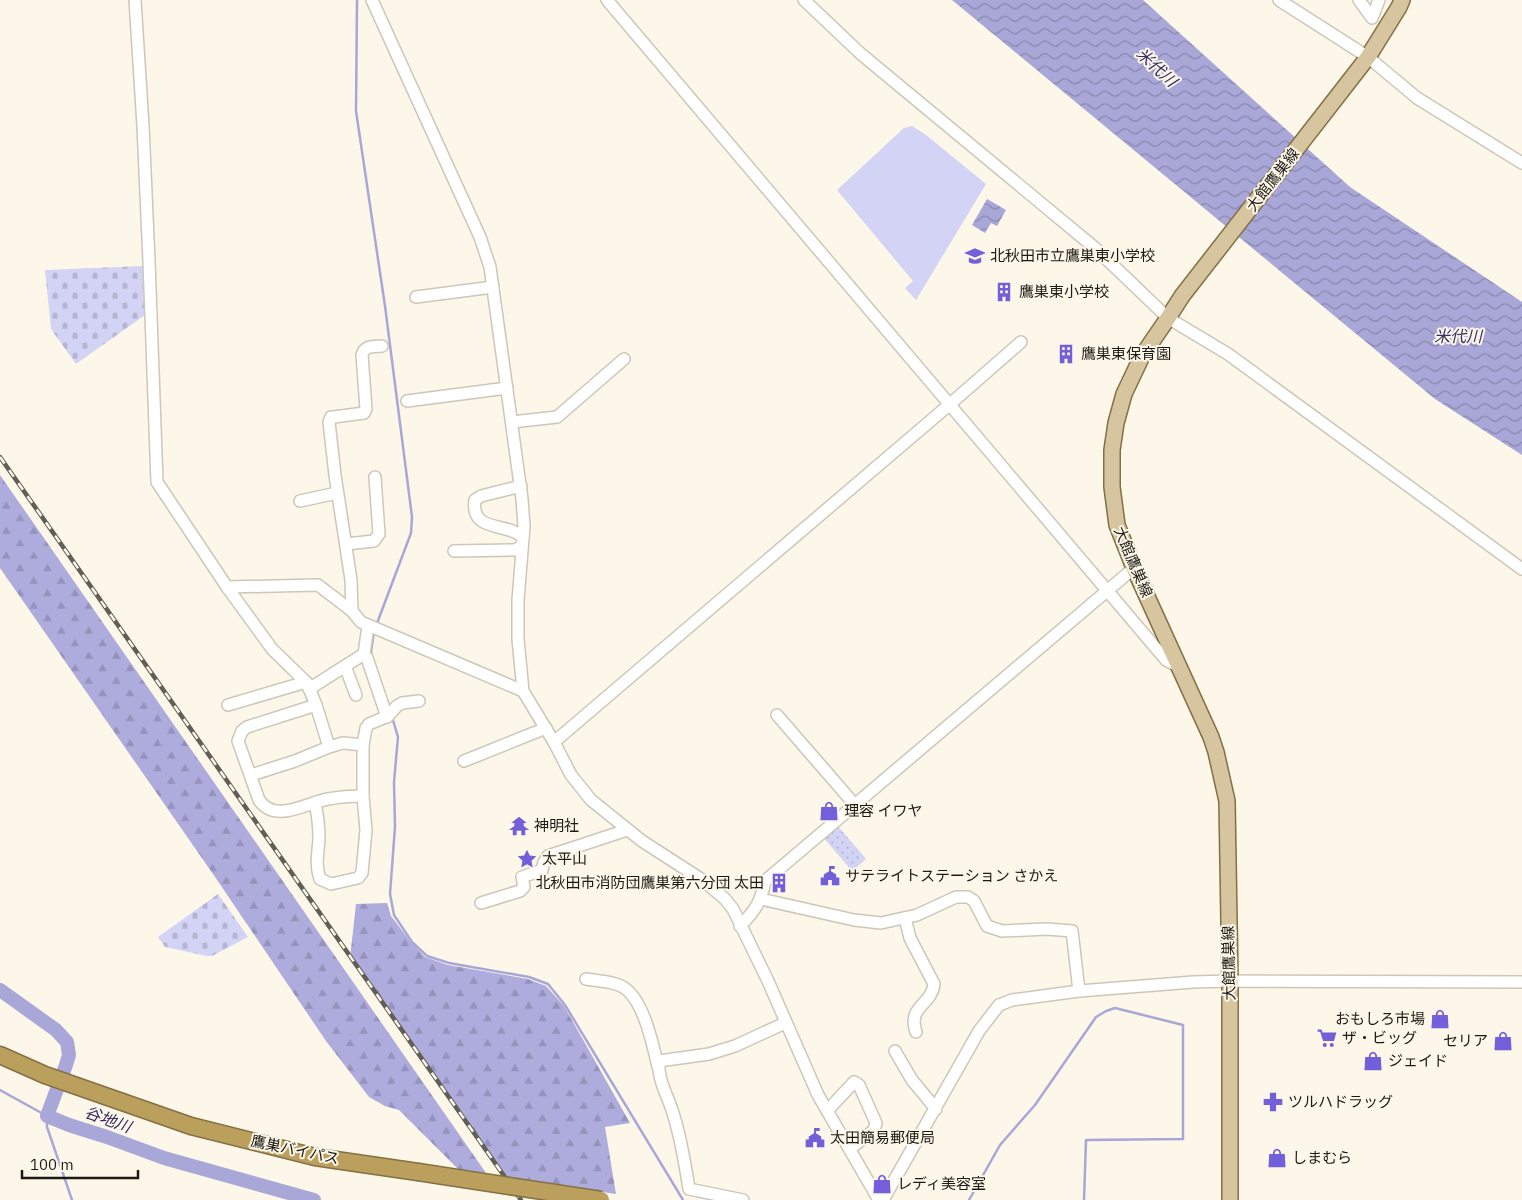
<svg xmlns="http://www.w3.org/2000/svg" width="1522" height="1200" font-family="'IBM Plex Sans','Noto Sans JP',sans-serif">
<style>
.grass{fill:url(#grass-dots)}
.forest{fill:url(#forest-firs)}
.cemetery{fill:url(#cemetery-stones)}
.garden{fill:#d3d3f5}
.water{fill:url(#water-waves)}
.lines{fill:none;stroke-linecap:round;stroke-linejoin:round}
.stream{stroke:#a9a7d8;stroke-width:2.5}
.river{stroke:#a9a7d8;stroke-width:14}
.minor-casing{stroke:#cdc7b9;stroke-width:14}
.major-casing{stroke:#837044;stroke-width:18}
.highway-casing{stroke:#837044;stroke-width:19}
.minor{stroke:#fff;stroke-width:11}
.major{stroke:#d6c59e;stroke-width:15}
.highway{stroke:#ba9f5d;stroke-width:16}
.rail-casing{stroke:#615e56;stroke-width:4.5}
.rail{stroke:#fdf7e9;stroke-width:2.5;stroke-dasharray:8;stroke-linecap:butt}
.highway-bridge-casing{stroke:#837044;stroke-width:19;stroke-linecap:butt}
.highway-bridge{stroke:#ba9f5d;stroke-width:16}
.labels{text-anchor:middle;stroke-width:4;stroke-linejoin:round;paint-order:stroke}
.street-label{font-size:15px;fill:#1c1a15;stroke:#fdf7e9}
.poi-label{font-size:15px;fill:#1c1a15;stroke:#fdf7e9;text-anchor:start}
.water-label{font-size:16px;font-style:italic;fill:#342b65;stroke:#fdf7e9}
</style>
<defs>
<pattern id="grass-dots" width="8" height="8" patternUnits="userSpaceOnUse" patternTransform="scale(1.25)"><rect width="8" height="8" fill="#d3d3f5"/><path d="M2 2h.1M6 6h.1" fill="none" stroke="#b5b5d1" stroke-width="1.8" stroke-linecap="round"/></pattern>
<pattern id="forest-firs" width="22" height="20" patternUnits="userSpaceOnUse" patternTransform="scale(1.25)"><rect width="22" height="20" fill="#aeacdc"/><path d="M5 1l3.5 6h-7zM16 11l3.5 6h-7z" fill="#9593bc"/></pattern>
<pattern id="cemetery-stones" width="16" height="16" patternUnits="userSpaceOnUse" patternTransform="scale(1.25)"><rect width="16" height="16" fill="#d3d3f5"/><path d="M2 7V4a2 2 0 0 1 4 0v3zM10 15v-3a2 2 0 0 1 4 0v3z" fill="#b5b5d1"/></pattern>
<pattern id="water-waves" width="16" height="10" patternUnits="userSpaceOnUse" patternTransform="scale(1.25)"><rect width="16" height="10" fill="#a9a7d8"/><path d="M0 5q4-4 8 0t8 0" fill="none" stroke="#8987ae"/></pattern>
</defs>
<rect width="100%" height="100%" fill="#fdf7e9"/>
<polygon class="grass" points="837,825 866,859 852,871 823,837"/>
<g class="forest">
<polygon points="0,475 486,1173 458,1169 399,1110 385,1106 369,1097 326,1041 213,874 0,568"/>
<polygon points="387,903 391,916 410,941 425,957 448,965 528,979 546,986 564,1006 630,1123 605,1127 616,1194 505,1178 350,958 356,904"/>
</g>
<g class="cemetery">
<polygon points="144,266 145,315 76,364 51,329 45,270"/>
<polygon points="218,894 248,937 212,956 207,956 165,947 158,937"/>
</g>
<polygon class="garden" points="912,126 926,135 986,184 916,300 905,288 913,281 837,190 904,128"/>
<g class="water">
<polygon points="952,0 1143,0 1350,187 1522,302 1522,455 1435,399"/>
<polygon points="987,199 1006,210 997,226 991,223 985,233 972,225"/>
</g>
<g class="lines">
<g class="stream">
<polyline points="357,0 356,111 385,306 412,517 411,533 376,626"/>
<polyline points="372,657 371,652 374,631"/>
<polyline points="392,717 398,737 394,782 395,827 390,894 394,915 412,942 427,956 449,963 529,977 548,984 565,1005 683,1200"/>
<polyline points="0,1090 47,1116 47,1127 72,1200"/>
<polyline points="969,1200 1000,1145 1035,1105 1096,1017 1106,1011 1115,1008 1183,1025 1183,1139 1086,1140 1084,1200"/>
</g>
<polyline class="river" points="0,990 56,1030 67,1042 69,1055 66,1065 47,1116 69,1125 107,1137 164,1158 314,1200"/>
<defs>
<g id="minor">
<polyline points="135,0 143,126 149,261 157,482 227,587 318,585 352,611 361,622 523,691"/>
<polyline points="372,0 480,237 490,267 522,499 524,526 518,600 518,639 523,691 554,742 571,775 591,800 642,841 704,881 725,899 733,909 768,981 818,1095 879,1200"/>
<polyline points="607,0 1166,660 1181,668"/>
<polyline points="804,0 861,54 1095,248 1168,318 1228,354 1522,569"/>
<polyline points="1279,0 1368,57 1417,98 1522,163"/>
<polyline points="1359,0 1372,18 1379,0"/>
<polyline points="416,297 493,287"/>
<polyline points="407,401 507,388"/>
<polyline points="512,422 557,417 624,359"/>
<path d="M521,486L481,496L475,500C470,533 507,522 523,537"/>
<polyline points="300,501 337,493"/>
<polyline points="346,544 374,541 379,534 375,477"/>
<polyline points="454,551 515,550 522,546"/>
<path d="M227,587L272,649L307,683L316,705L329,747L343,743L363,745V796L366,830L362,873L358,878L331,884L320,879C315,865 318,854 319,839C319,827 318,816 315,804"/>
<path d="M352,611L351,580L335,475L329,422L331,417H334L364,413L366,409L362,355C365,345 373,347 382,346"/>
<polyline points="364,654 367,658 387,717"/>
<polyline points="345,666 356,695"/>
<polyline points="309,689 364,654 368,626"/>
<polyline points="228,705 306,682"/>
<path d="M316,705L247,727L242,731L238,741L259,800C275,824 306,803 328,799C339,797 351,796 363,796"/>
<polyline points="777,715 855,805"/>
<polyline points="554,742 949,405 1021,342"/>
<polyline points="363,745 366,728 369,724 388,716 397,706 402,703 419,701"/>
<polyline points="464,761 546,728"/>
<polyline points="251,775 295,761 329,747"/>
<polyline points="761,899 854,920 881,923 917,915 956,897 968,897 974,901 987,926 1002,931 1047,929 1072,931 1079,991"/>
<polyline points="481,903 520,891 524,887 522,877 542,870 544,862 548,856 627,830"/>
<path d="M905,918L910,938L934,984C932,1005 907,1006 916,1032"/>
<path d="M740,926C755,911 761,902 765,881L1134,568"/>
<path d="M586,979C597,981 612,981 621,986C643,996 653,1045 658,1067"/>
<polyline points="895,1051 912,1080 936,1109"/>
<polyline points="827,1111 854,1082 859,1085 876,1123 874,1130 850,1149"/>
<path d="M743,1200L689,1189C685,1163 681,1138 673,1113C668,1096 657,1079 659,1061L709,1054L735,1046L785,1023"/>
<polyline points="883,1200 979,1031 999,1005 1012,1000 1079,991 1193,982 1230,981 1522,982"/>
</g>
<polyline id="major" points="1230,1200 1230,981 1227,801 1216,752 1211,737 1134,568 1117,525 1112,487 1112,450 1116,423 1124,394 1142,356 1168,318 1182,296 1368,57 1399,7 1402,0"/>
<polyline id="highway" points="0,1055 45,1075 191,1126 315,1157 418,1172"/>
</defs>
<use href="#minor" class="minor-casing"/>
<use href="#major" class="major-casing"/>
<use href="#highway" class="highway-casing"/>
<use href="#minor" class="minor"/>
<use href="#major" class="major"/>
<use href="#highway" class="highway"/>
<defs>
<polyline id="rail" points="0,457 521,1200"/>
</defs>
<use href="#rail" class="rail-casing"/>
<use href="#rail" class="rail"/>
<defs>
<polyline id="highway-bridge" points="418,1172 601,1200"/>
</defs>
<use href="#highway-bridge" class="highway-bridge-casing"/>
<use href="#highway-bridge" class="highway-bridge"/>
</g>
<defs>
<symbol id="school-bare" viewBox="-9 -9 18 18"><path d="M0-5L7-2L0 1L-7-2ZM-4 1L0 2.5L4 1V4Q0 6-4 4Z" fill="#735fd9" stroke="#fdf7e9" stroke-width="2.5" paint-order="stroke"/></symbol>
<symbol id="building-bare" viewBox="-9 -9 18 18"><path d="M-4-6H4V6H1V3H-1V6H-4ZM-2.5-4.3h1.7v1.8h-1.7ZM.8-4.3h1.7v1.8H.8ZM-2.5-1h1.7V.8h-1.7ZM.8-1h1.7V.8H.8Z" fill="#735fd9" stroke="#fdf7e9" stroke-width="2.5" paint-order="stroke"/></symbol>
<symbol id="shop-bare" viewBox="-9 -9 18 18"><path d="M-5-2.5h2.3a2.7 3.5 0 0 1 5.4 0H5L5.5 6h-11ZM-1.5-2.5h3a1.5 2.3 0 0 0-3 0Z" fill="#735fd9" stroke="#fdf7e9" stroke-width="2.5" paint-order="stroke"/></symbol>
<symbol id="temple-bare" viewBox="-9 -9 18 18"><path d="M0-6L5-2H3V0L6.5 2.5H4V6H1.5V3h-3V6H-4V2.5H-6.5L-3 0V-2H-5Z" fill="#735fd9" stroke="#fdf7e9" stroke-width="2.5" paint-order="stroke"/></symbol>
<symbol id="sight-bare" viewBox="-9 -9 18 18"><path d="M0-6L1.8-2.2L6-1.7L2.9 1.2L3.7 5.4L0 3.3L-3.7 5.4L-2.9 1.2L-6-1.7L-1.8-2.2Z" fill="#735fd9" stroke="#fdf7e9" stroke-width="2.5" paint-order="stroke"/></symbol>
<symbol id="civic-bare" viewBox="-9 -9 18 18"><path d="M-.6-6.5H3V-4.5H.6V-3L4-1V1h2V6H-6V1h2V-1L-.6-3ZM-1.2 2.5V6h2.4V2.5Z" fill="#735fd9" stroke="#fdf7e9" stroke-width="2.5" paint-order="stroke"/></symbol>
<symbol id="supermarket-bare" viewBox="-9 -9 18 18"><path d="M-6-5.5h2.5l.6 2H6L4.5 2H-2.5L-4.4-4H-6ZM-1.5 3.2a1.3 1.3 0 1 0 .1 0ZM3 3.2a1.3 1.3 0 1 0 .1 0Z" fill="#735fd9" stroke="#fdf7e9" stroke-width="2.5" paint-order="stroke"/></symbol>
<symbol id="pharmacy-bare" viewBox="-9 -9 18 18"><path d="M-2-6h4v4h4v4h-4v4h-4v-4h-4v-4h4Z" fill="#735fd9" stroke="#fdf7e9" stroke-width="2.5" paint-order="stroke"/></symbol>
</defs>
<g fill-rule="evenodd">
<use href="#school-bare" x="961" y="242" width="28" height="28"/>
<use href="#building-bare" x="990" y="278" width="28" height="28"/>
<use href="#building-bare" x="1052" y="340" width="28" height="28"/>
<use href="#shop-bare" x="815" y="797" width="28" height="28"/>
<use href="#temple-bare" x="505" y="812" width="28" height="28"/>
<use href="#sight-bare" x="513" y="845" width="28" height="28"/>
<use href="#civic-bare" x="816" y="862" width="28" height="28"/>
<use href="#building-bare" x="765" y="869" width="28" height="28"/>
<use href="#shop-bare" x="1426" y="1005" width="28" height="28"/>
<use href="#supermarket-bare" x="1313" y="1024" width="28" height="28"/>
<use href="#shop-bare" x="1489" y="1027" width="28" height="28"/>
<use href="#shop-bare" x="1359" y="1047" width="28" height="28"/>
<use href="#pharmacy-bare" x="1259" y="1088" width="28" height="28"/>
<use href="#civic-bare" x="801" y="1124" width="28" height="28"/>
<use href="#shop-bare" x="1263" y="1144" width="28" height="28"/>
<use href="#shop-bare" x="868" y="1170" width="28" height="28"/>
</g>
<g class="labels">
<g class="street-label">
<text transform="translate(1273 180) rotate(-52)" y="5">大館鷹巣線</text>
<text transform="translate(1133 562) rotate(67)" y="5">大館鷹巣線</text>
<text transform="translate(1229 963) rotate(-91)" y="5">大館鷹巣線</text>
<text transform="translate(295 1150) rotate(12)" y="5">鷹巣バイパス</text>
</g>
<g class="poi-label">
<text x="990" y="261">北秋田市立鷹巣東小学校</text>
<text x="1019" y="297">鷹巣東小学校</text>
<text x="1081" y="359">鷹巣東保育園</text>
<text x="844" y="816">理容 イワヤ</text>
<text x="534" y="831">神明社</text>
<text x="542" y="864">太平山</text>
<text x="845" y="881">サテライトステーション さかえ</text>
<text x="764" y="888" text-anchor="end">北秋田市消防団鷹巣第六分団 太田</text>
<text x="1425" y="1024" text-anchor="end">おもしろ市場</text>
<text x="1342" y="1043">ザ・ビッグ</text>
<text x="1488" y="1046" text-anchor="end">セリア</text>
<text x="1388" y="1066">ジェイド</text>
<text x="1288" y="1107">ツルハドラッグ</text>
<text x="830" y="1143">太田簡易郵便局</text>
<text x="1292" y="1163">しまむら</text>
<text x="897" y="1189">レディ美容室</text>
</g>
<g class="water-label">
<text transform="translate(1157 67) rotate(43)" y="6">米代川</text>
<text x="1458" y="342">米代川</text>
<text transform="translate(108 1119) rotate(20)" y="6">谷地川</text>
</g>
</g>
<path d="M22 1170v8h116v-8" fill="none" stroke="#1c1a15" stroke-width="2.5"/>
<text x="30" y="1170" font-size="15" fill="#1c1a15" stroke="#fdf7e9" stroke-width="4" paint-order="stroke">100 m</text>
</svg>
